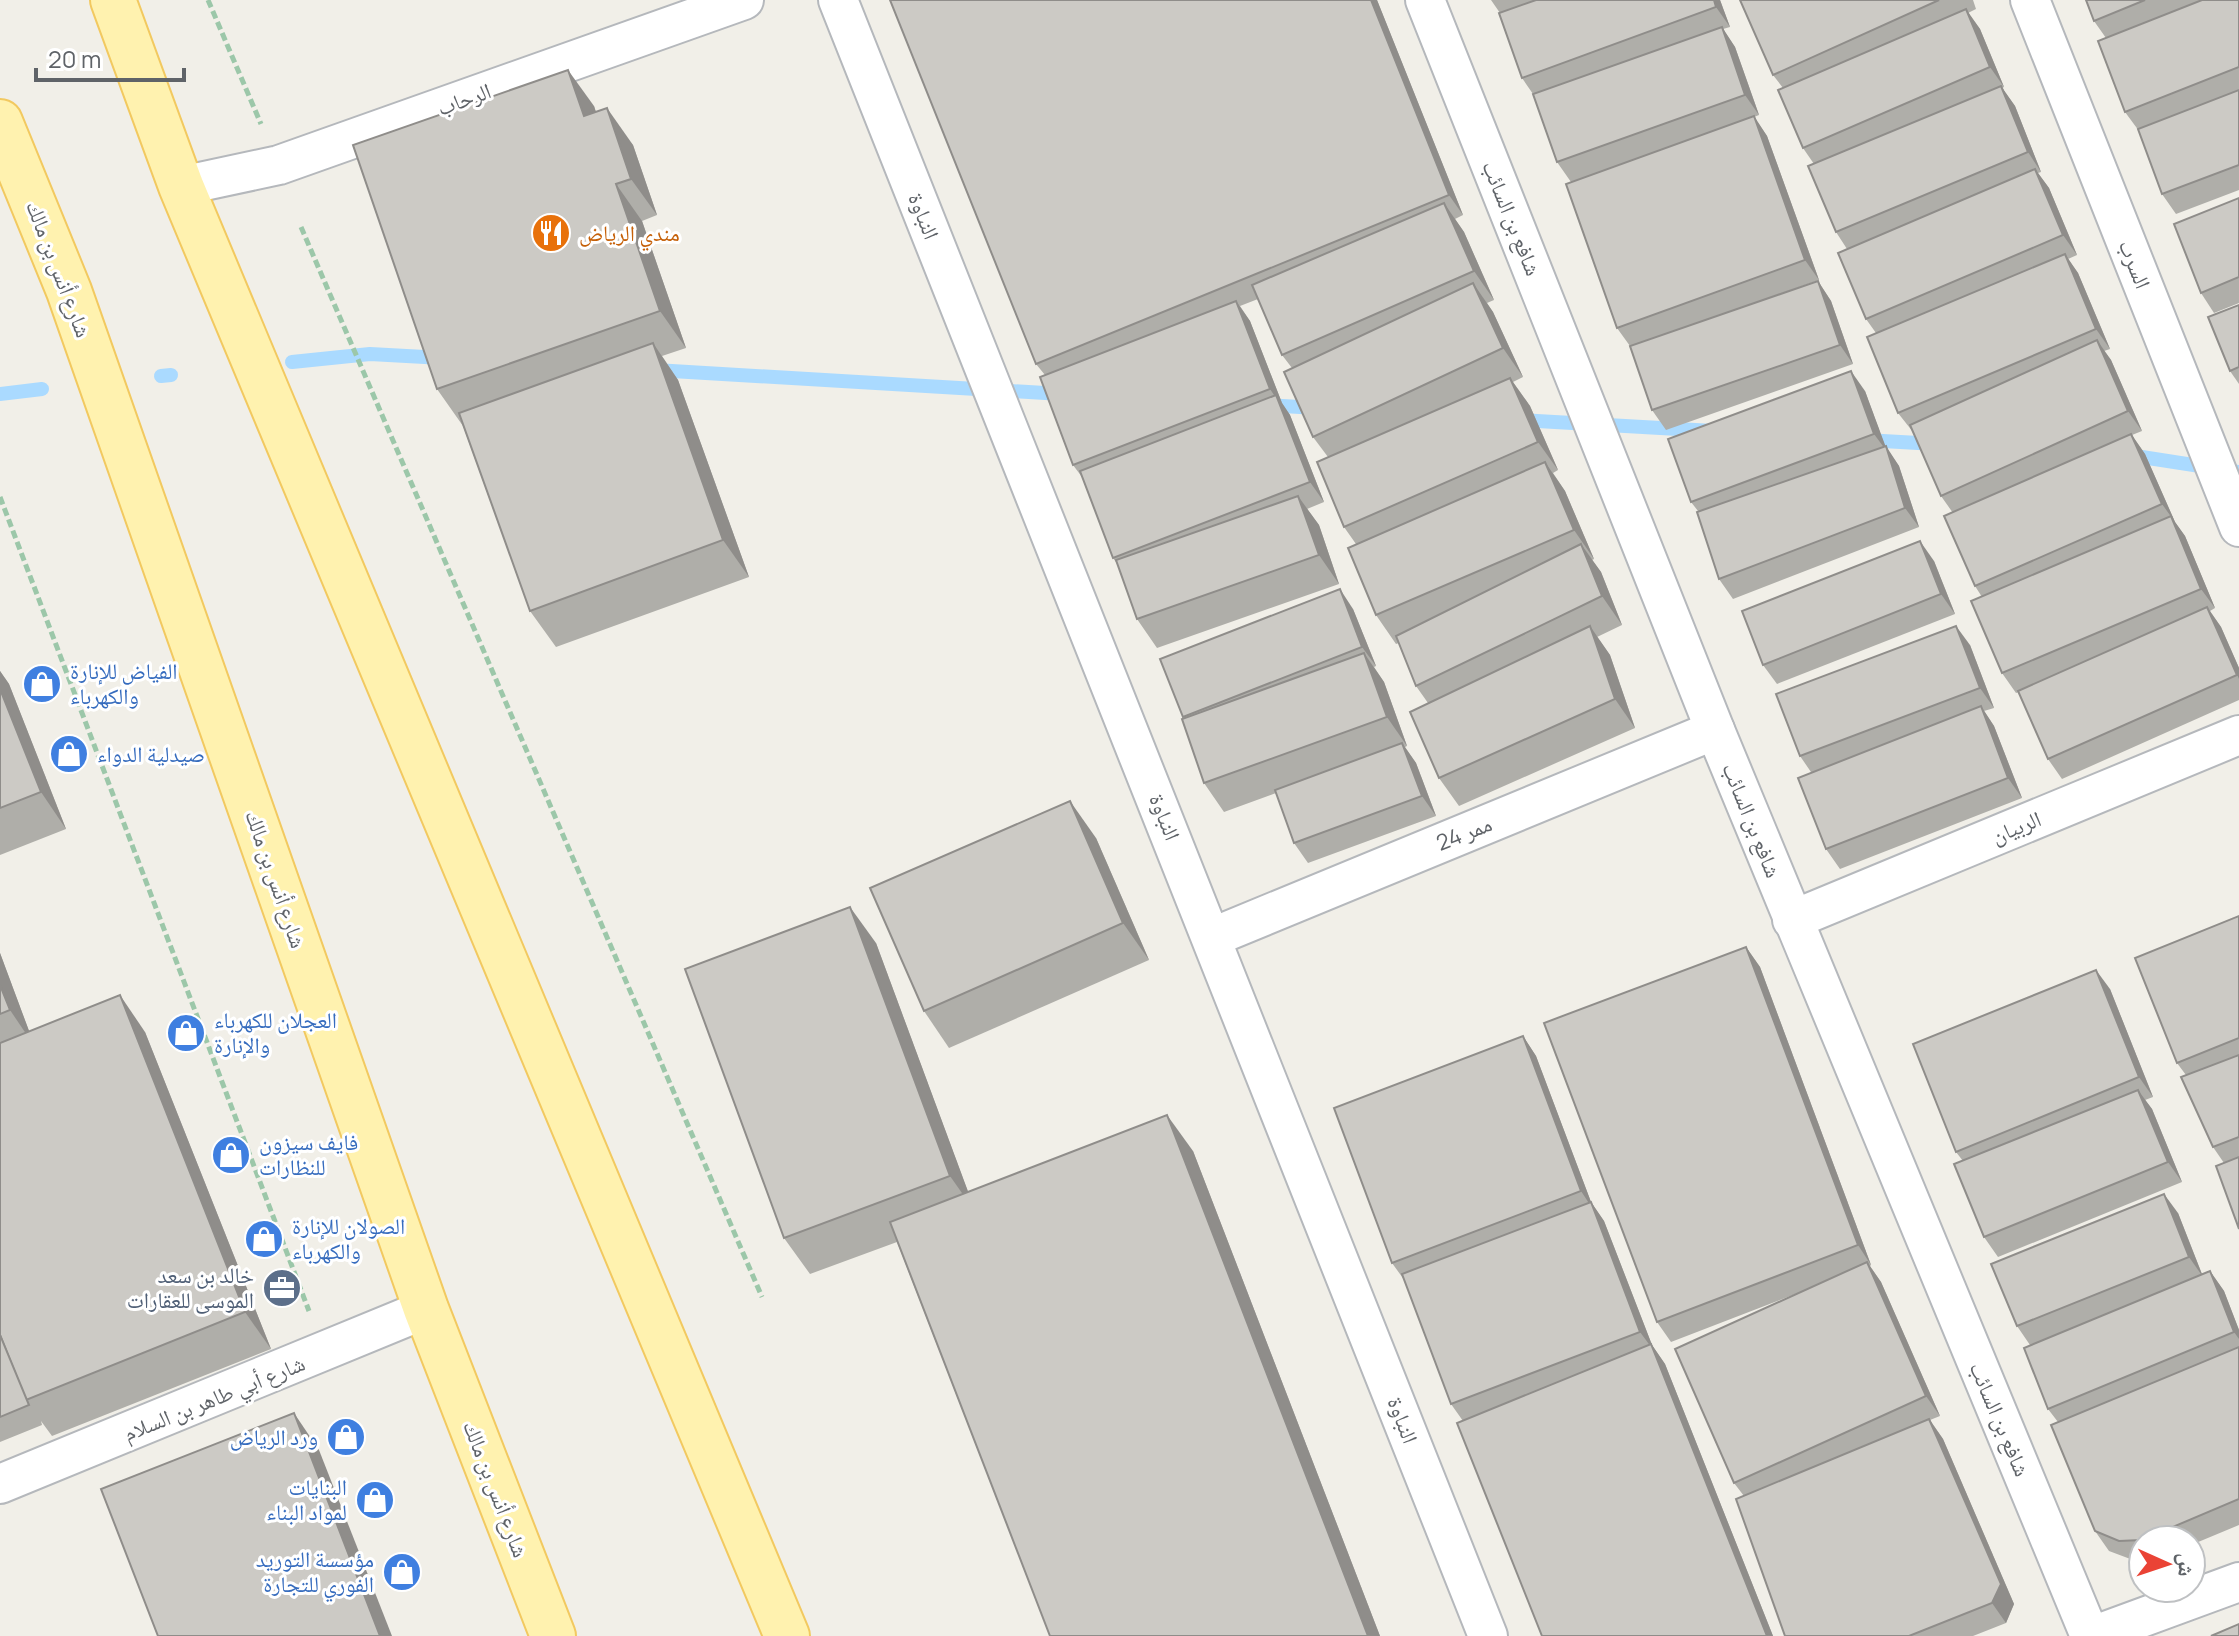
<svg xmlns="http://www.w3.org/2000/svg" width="2239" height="1636" font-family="Manrope,'Noto Naskh Arabic',sans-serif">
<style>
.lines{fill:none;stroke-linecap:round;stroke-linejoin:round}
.stream{stroke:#aadaff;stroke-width:14}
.street-casing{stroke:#b5b8bc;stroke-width:42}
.primary-casing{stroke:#f2c960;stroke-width:48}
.path{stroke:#9cc7a9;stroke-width:5;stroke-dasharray:8 4;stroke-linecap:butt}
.street{stroke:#fff;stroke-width:38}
.primary{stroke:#fff2af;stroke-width:44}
.wall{fill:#afaea9}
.shaded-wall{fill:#8f8d8a}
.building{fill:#cccac5;stroke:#8f8d8a;stroke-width:2}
.labels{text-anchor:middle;stroke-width:6;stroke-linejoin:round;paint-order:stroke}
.street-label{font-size:22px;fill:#5f6368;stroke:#fff}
.food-label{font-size:22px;fill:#c56008;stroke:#fff;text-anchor:start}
.shop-label{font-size:22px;fill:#366cbe;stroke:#fff;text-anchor:start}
.service-label{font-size:22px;fill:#4e5e75;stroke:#fff;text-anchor:end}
</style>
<rect width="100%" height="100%" fill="#f1efe8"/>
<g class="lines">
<g class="stream">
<polyline points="292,362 370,354 443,358"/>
<polyline points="655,370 1062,394"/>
<polyline points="161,376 171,375"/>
<polyline points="0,394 42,389"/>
<polyline points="1266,405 1317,408"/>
<polyline points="1518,420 1713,431"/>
<polyline points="1865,440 1936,444"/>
<polyline points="2129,455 2239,472"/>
</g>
<defs>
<g id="street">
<polyline points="838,0 1488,1636"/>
<polyline points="1425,0 1715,730 2090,1636"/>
<polyline points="2030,0 2239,527"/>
<polyline points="181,186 279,165 744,0"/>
<polyline points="1792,920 2239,735"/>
<polyline points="1213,937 1715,730"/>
<polyline points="0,1484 426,1309"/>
<polyline points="2092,1636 2239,1582"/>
</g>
<g id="primary">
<polyline points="113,0 181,186 787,1636"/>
<polyline points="0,122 69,291 426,1309 553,1636"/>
</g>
</defs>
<use href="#street" class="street-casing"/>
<use href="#primary" class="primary-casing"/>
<g class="path">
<polyline points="208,0 261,124"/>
<polyline points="301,227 762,1297"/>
<polyline points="0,497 309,1311"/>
</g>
<use href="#street" class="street"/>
<use href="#primary" class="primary"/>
</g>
<g class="wall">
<polygon points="890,0 1377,0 1463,215 1455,219 1464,232 1494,300 1487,303 1493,312 1523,377 1513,382 1530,406 1558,470 1553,473 1565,491 1594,559 1592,560 1601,572 1622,625 1597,637 1610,655 1635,728 1459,806 1439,778 1428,703 1416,686 1399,643 1396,644 1376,615 1356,544 1344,527 1328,457 1313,437 1292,368 1282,355 1258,299 1240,306 1250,321 1282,403 1290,415 1324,502 1307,509 1319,525 1339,584 1157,648 1137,619 1118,565 1113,558 1082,477 1073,465 1045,375 1036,364"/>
<polygon points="1491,0 1720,0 1730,27 1723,29 1735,47 1759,115 1754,117 1767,136 1819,280 1765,299 1818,281 1831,301 1853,364 1666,430 1652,410 1630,346 1617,328 1571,182 1557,162 1533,94 1522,78 1500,13"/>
<polygon points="1740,0 1973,0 1976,9 1968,13 1980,29 2004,87 2002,88 2015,106 2041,172 2038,173 2049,188 2077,255 2068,259 2078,273 2110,349 2104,351 2111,360 2142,431 2132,435 2145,454 2175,522 2185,536 2215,608 2210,611 2221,627 2239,668 2239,700 2062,779 2048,759 2019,692 2016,693 2002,673 1982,597 1975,586 1953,513 1941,496 1913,432 1898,413 1876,333 1866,319 1847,249 1836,232 1814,164 1803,148 1783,88 1773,75"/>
<polygon points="2086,0 2239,0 2239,190 2176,214 2162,194 2139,131 2125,112 2106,38 2094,21"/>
<polygon points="594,106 596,112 633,145 657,215 642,221 686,348 662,356 678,380 749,577 556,647 530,611 463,426 437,389"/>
<polygon points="2239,198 2239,303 2214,313 2201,293"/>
<polygon points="2239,305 2239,384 2230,371"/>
<polygon points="1865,391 1885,446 1899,466 1919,527 1733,599 1719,579 1698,511 1691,502"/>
<polygon points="1934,561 1955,614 1777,684 1763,665"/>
<polygon points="1353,609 1376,666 1374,667 1384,682 1407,746 1405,747 1416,763 1436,816 1308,863 1294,843 1276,793 1224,812 1204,783 1183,717"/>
<polygon points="1970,645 1994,708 1984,711 1994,726 2022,798 1840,869 1826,849 1811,772 1800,756"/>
<polygon points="0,671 9,684 66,829 0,855"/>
<polygon points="1096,838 1149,960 949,1048 924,1011"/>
<polygon points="2239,916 2239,1229 2224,1163 2213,1147 2186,1075 2177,1063"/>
<polygon points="876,943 968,1192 1193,1151 1380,1636 1050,1636 897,1242 810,1274 784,1238"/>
<polygon points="1746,947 1760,967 1871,1265 1870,1266 1881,1282 1940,1416 1930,1420 1943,1439 2014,1604 2006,1623 1973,1636 1785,1636 1744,1496 1734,1483 1803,1291 1671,1342 1657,1322"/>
<polygon points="0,953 29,1031 145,1032 271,1349 52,1436 41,1421 42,1425 0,1442"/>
<polygon points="2110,989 2153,1097 2145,1100 2152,1109 2182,1182 1998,1257 1984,1237 1963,1161 1956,1152"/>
<polygon points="1523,1036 1536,1056 1591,1202 1604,1221 1652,1345 1665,1364 1773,1636 1542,1636 1463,1421 1451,1404 1405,1281 1392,1263"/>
<polygon points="2178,1213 2202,1274 2210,1271 2224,1291 2239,1330 2239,1525 2191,1545 2191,1540 2143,1540 2143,1560 2133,1560 2109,1551 2095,1531 2058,1422 2048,1409 2030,1345 2017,1326"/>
</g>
<g class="shaded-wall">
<polygon points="1371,0 1377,0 1463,215 1449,195"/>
<polygon points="1714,0 1720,0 1730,27 1716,7"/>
<polygon points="1966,9 1980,29 2004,87 1990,67"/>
<polygon points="1722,27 1735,47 1759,115 1745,95"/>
<polygon points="568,70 594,106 609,153 584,116"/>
<polygon points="2001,86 2015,106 2041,172 2028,152"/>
<polygon points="607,108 633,145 657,215 631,179"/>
<polygon points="1754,116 1767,136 1819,280 1805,260"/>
<polygon points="2035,169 2049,188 2077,255 2063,235"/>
<polygon points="616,184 642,221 686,348 660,311"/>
<polygon points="1444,203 1464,232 1494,300 1474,271"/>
<polygon points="2065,254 2078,273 2110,349 2096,329"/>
<polygon points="1818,281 1831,301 1853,364 1840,345"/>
<polygon points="1473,283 1493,312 1523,377 1503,348"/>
<polygon points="1236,301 1250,321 1282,403 1290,415 1324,502 1310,482 1278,401 1270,389"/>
<polygon points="2097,340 2111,360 2142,431 2128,411"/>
<polygon points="653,343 678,380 749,577 723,540"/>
<polygon points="1851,371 1865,391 1888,453 1874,434"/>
<polygon points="1510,378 1530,406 1558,470 1538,442"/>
<polygon points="2131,434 2145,454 2175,522 2185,536 2215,608 2201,589 2172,518 2162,504"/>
<polygon points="1886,446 1899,466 1919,527 1905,508"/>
<polygon points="1545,462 1565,491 1594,559 1574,530"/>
<polygon points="1298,496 1319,525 1339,584 1319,555"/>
<polygon points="1920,541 1934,561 1955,614 1941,594"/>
<polygon points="1581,544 1601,572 1622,625 1602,596"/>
<polygon points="1340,589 1353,609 1376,666 1362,647"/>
<polygon points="2207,607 2221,627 2239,668 2239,679"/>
<polygon points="1590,626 1610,655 1635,728 1615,699"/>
<polygon points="1956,626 1970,645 1994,708 1980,688"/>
<polygon points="1364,653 1384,682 1407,746 1387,717"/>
<polygon points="0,671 9,684 66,829 41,792 0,689"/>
<polygon points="1981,706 1994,726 2022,798 2008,778"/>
<polygon points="1402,743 1416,763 1436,816 1422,796"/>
<polygon points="1070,801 1096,838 1149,960 1123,923"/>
<polygon points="850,907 876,943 976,1213 950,1176"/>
<polygon points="1746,947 1760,967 1871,1265 1858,1245"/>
<polygon points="0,953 35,1047 10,1010 0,985"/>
<polygon points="2096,970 2110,989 2153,1097 2139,1077"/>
<polygon points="120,995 145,1032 271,1349 245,1312"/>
<polygon points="1523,1036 1536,1056 1591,1202 1604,1221 1652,1345 1665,1364 1773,1636 1767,1636 1654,1351 1640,1332 1594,1211 1581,1191"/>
<polygon points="2138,1090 2152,1109 2182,1182 2168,1162"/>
<polygon points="1167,1115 1193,1151 1380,1636 1368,1636"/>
<polygon points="2164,1194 2178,1213 2203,1277 2189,1257"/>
<polygon points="1867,1262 1881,1282 1940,1416 1926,1396"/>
<polygon points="2210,1271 2224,1291 2239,1330 2239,1339 2234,1332"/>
<polygon points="294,1413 319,1450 392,1636 380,1636"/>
<polygon points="1929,1419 1943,1439 2014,1604 2006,1623 1992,1603"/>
</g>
<g class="building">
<polygon points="890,0 1371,0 1449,195 1036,364"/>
<polygon points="1536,0 1714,0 1716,7 1522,78 1499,13"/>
<polygon points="1740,0 1939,0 1773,75"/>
<polygon points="2086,0 2145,0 2094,21"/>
<polygon points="2202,0 2239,0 2239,67 2125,112 2098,41"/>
<polygon points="1966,9 1990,67 1803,148 1778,90"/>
<polygon points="1722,27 1745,95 1557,162 1533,94"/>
<polygon points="568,70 584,116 607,108 631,179 616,184 660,311 437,389 353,145"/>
<polygon points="2001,86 2028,152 1836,232 1808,166"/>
<polygon points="2239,90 2239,165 2162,194 2138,129"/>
<polygon points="1754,116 1805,260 1617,328 1566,184"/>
<polygon points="2035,169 2063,235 1866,319 1838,253"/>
<polygon points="2239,198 2239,277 2201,293 2174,224"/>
<polygon points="1444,203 1474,271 1282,355 1252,285"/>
<polygon points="2065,254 2096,329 1898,413 1867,337"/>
<polygon points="1818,281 1840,345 1652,410 1630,346"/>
<polygon points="1473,283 1503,348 1313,437 1284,372"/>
<polygon points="1236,301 1270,389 1073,465 1040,377"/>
<polygon points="2239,305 2239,367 2230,371 2208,317"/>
<polygon points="2097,340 2128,411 1941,496 1910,425"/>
<polygon points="653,343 723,540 530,611 459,413"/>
<polygon points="1851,371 1874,434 1691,502 1668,439"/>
<polygon points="1510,378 1538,442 1344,527 1317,462"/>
<polygon points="1276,395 1310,482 1113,558 1080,471"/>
<polygon points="2131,434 2162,504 1975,586 1944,516"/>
<polygon points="1886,446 1905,508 1719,579 1697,512"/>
<polygon points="1545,462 1574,530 1376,615 1348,548"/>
<polygon points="1298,496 1319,555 1137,619 1116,560"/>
<polygon points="2171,516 2201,589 2002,673 1971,601"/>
<polygon points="1920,541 1941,594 1763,665 1742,611"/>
<polygon points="1581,544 1602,596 1416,686 1396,636"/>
<polygon points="1340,589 1362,647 1183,717 1160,659"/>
<polygon points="2207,607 2237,675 2048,759 2018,691"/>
<polygon points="1590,626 1615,699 1439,778 1410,712"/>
<polygon points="1956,626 1980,688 1800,756 1776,694"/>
<polygon points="1364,653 1387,717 1204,783 1182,719"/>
<polygon points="0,689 41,792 0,808"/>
<polygon points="1981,706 2008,778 1826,849 1798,778"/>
<polygon points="1402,743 1422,796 1294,843 1275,790"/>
<polygon points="1070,801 1123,923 924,1011 870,888"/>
<polygon points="850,907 950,1176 784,1238 685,969"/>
<polygon points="2239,916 2239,1038 2177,1063 2135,958"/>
<polygon points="1746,947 1858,1245 1657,1322 1544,1023"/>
<polygon points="2096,970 2139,1077 1956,1152 1913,1044"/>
<polygon points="0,985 10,1010 0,1014"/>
<polygon points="120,995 245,1312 26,1400 0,1335 0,1043"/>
<polygon points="1523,1036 1581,1191 1392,1263 1334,1108"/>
<polygon points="2239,1055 2239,1137 2213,1147 2181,1077"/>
<polygon points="2138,1090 2168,1162 1984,1237 1954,1164"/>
<polygon points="1167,1115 1368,1636 1050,1636 890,1222"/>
<polygon points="2239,1157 2239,1229 2216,1166"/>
<polygon points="2164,1194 2189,1257 2017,1326 1991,1264"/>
<polygon points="1591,1202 1640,1332 1451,1404 1402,1274"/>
<polygon points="1867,1262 1926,1396 1734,1483 1675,1349"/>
<polygon points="2210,1271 2234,1332 2048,1409 2024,1348"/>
<polygon points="0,1335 29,1405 0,1417"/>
<polygon points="1651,1344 1767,1636 1542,1636 1457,1423"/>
<polygon points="2239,1347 2239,1499 2142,1540 2119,1541 2095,1531 2051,1425"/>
<polygon points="294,1413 380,1636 158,1636 101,1489"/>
<polygon points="1929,1419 2001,1584 1992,1603 1909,1636 1785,1636 1736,1499"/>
<polygon points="2239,1624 2239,1636 2211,1636"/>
</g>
<defs>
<symbol id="restaurant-disc" viewBox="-11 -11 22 22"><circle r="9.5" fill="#e8710a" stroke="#fff"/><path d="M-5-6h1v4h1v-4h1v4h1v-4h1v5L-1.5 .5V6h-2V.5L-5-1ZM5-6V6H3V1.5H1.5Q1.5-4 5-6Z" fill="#fff"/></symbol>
<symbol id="shop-disc" viewBox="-11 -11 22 22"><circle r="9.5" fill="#3f7fe0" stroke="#fff"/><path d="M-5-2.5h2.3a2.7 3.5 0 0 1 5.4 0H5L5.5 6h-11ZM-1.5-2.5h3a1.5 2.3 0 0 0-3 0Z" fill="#fff"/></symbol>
<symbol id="office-disc" viewBox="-11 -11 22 22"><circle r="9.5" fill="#5c6f8a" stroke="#fff"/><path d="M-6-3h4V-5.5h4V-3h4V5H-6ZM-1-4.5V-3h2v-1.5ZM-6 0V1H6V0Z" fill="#fff"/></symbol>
</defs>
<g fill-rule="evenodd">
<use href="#restaurant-disc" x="529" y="211" width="44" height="44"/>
<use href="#shop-disc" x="20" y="662" width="44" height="44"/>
<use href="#shop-disc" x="47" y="732" width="44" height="44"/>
<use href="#shop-disc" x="164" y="1011" width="44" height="44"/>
<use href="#shop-disc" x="209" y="1133" width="44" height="44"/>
<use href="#shop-disc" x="242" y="1217" width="44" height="44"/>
<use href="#office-disc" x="260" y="1266" width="44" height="44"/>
<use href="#shop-disc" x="324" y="1415" width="44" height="44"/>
<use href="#shop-disc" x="353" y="1478" width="44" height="44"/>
<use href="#shop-disc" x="380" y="1550" width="44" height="44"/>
</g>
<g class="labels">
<g class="street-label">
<text transform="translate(464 99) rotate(-20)" y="8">الرحاب</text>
<text transform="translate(924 216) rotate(68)" y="8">النباوة</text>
<text transform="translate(1512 218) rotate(68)" y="8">شافع بن السائب</text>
<text transform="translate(2135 264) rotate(68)" y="8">السرب</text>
<text transform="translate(59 269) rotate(69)" y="8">شارع أنس بن مالك</text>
<text transform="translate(1165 817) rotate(68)" y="8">النباوة</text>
<text transform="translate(1752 820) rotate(68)" y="8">شافع بن السائب</text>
<text transform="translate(2016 827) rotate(-22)" y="8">الربيان</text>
<text transform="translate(1464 833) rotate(-22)" y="8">ممر 24</text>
<text transform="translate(276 879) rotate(71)" y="8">شارع أنس بن مالك</text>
<text transform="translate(214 1398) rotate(-22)" y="8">شارع أبي طاهر بن السلام</text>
<text transform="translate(2000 1419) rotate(67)" y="8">شافع بن السائب</text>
<text transform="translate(1403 1420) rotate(69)" y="8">النباوة</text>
<text transform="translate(496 1489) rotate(69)" y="8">شارع أنس بن مالك</text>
</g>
<g class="food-label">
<text x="579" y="241">مندي الرياض</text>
</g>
<g class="shop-label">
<text x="70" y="679">الفياض للإنارة<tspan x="70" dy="25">والكهرباء</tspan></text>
<text x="97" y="762">صيدلية الدواء</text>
<text x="214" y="1028">العجلان للكهرباء<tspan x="214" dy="25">والإنارة</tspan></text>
<text x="259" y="1150">فايف سيزون<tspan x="259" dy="25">للنظارات</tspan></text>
<text x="292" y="1234">الصولان للإنارة<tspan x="292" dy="25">والكهرباء</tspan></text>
<text x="318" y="1445" text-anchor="end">ورد الرياض</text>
<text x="347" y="1495" text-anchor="end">البنايات<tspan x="347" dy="25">لمواد البناء</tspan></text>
<text x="374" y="1567" text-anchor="end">مؤسسة التوريد<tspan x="374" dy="25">الفوري للتجارة</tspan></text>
</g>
<g class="service-label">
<text x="254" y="1283">خالد بن سعد<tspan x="254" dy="25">الموسى للعقارات</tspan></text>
</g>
</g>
<g transform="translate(2167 1564) rotate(93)"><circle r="38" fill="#ffffff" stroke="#bfc1c3" stroke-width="2"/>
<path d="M0-6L14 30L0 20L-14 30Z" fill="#ea4335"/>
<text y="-12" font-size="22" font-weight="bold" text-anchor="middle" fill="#5f6368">ش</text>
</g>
<path d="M36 68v12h148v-12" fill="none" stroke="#5f6368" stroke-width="4"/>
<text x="48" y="68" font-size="24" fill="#5f6368" stroke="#ffffff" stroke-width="6" paint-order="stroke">20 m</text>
</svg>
